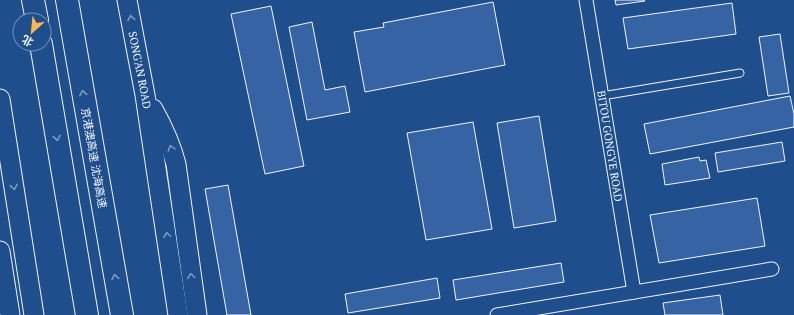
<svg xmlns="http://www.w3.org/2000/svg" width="794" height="315" font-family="'PT Serif','Noto Sans SC',serif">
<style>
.building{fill:#3563a3;stroke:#f2f6ff}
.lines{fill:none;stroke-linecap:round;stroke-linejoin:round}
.lane-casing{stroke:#f2f6ff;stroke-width:9}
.street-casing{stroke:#f2f6ff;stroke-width:15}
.secondary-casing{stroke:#f2f6ff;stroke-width:21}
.highway-casing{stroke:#f2f6ff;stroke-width:24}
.lane{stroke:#1f4e8c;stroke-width:7}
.street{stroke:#1f4e8c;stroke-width:13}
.secondary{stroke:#1f4e8c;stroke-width:19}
.highway{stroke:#1f4e8c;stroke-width:22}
.oneway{stroke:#7e9ac0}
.labels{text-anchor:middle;stroke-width:3;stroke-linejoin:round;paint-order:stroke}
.street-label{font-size:11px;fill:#f2f6ff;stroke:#1f4e8c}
</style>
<rect width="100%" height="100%" fill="#1f4e8c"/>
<g class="building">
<polygon points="615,0 644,0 645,1 616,5"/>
<polygon points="493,2 505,65 365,92 354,32 384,27 383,23"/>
<polygon points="732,3 736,34 628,49 623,18"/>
<polygon points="271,6 304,166 265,174 231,14"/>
<polygon points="312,22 325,90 345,86 350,112 307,120 289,27"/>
<polygon points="780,34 789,93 768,96 759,37"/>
<polygon points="790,96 794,114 794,127 650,154 644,124"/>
<polygon points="539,116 556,221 514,228 497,123"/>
<polygon points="473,122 492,229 426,240 407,133"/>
<polygon points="782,142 785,161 718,172 715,153"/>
<polygon points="699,157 700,161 706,160 710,178 665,185 662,164"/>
<polygon points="228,185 251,315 227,315 205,189"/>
<polygon points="757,198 765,246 659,263 650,215"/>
<polygon points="561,263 564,282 456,300 453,280"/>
<polygon points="437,278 440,298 348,313 345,294"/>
<polygon points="720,295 723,315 665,315 663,303"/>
</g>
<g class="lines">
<defs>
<polyline id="lane" points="602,96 740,73"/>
<g id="street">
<polyline points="586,0 634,292"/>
<polyline points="497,315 772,269"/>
</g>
<g id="secondary">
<polyline points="127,0 145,95 178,315"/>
<polyline points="0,99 34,315"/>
<path d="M153,109C163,127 171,144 176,164L197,315"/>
<polyline points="0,251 10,315"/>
</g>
<g id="highway">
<polyline points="33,0 37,20"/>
<polyline points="67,0 122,315"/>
<polyline points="41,44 87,315"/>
</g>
</defs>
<use href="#lane" class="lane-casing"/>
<use href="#street" class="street-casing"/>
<use href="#secondary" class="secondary-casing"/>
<use href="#highway" class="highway-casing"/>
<use href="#lane" class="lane"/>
<use href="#street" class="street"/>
<use href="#secondary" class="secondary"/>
<use href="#highway" class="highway"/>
</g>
<defs><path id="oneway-chevron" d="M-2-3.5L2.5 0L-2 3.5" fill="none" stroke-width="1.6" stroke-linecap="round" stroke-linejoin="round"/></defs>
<g class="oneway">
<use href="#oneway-chevron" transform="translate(131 18) rotate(-101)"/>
<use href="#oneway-chevron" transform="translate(83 93) rotate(-100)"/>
<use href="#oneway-chevron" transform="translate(57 138) rotate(80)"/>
<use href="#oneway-chevron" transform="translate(171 148) rotate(-107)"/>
<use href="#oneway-chevron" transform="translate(14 187) rotate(81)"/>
<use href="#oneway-chevron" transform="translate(167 235) rotate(-98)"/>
<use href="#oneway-chevron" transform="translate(191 276) rotate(-98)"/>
<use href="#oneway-chevron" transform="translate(115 277) rotate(-100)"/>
</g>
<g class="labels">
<g class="street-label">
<text transform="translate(140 70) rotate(79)" y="4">SONG'AN ROAD</text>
<text transform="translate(610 146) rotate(81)" y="4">BITOU GONGYE ROAD</text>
<text transform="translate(94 158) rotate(80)" y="4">京港澳高速 沈海高速</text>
</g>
</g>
<g transform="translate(32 32) rotate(207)"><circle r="19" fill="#1f4e8c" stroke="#7391ba"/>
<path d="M0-3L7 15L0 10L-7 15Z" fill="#ffb74d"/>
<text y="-6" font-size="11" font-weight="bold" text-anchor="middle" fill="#f2f6ff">北</text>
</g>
</svg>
